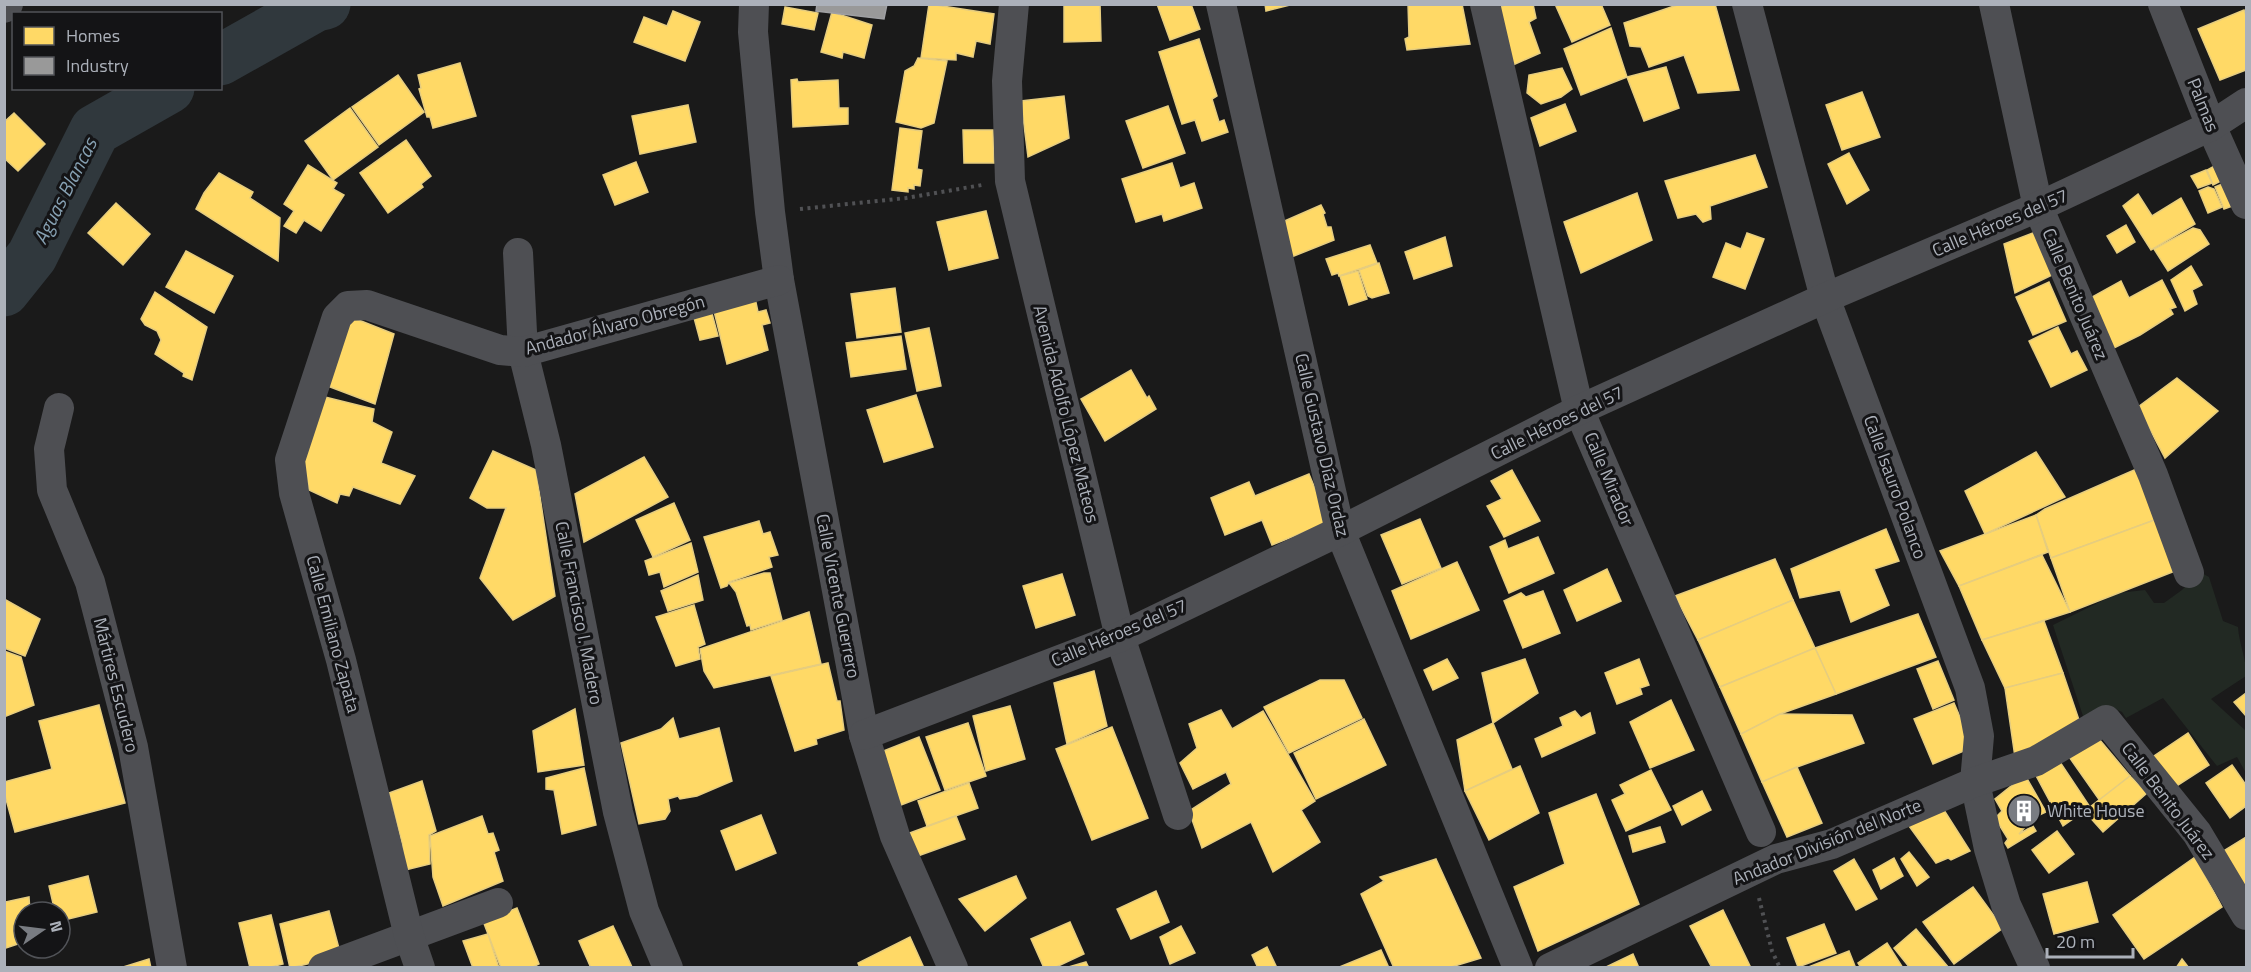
<svg xmlns="http://www.w3.org/2000/svg" width="2251" height="972" font-family="'Titillium Web',sans-serif">
<style>
.green{fill:#222923}
.homes{fill:#ffd966;stroke:#e6cd7f;stroke-width:1.5}
.industry{fill:#999;stroke:#9fa0a3;stroke-width:1.5}
.lines{fill:none;stroke-linecap:round;stroke-linejoin:round}
.river{stroke:#30383d;stroke-width:51}
.path{stroke:#505154;stroke-width:4;stroke-dasharray:3 4.5;stroke-linecap:butt}
.minor{stroke:#4e4f53;stroke-width:30}
.labels{text-anchor:middle;stroke-width:6;stroke-linejoin:round;paint-order:stroke}
.street-label{font-size:18px;fill:#acb1ba;stroke:#141416}
.poi-label{font-size:18px;fill:#acb1ba;stroke:#141416;text-anchor:start}
.water-label{font-size:20px;font-style:italic;fill:#86a0b2;stroke:#141416}
</style>
<rect width="100%" height="100%" fill="#1a1a1a"/>
<path class="green" d="M2200,572L2209,577L2223,621L2238,627C2239,644 2247,660 2246,676L2211,699L2246,731V773L2237,757L2217,766L2163,698L2126,718L2122,712L2111,707L2085,722L2053,625L2118,593L2145,590L2154,603H2164L2182,590Z"/>
<g class="homes">
<polygon points="929,4 994,14 990,44 976,41 973,57 956,53 956,60 921,58"/>
<polygon points="1064,4 1100,4 1101,41 1064,42"/>
<polygon points="1157,4 1191,4 1200,29 1170,40"/>
<polygon points="1265,4 1294,4 1266,11"/>
<polygon points="1408,4 1462,4 1470,44 1407,50 1405,39 1409,37"/>
<polygon points="1507,4 1533,4 1536,18 1529,22 1540,53 1513,65 1495,9"/>
<polygon points="1555,4 1601,4 1610,25 1572,42"/>
<polygon points="1680,4 1715,4 1739,90 1698,93 1684,55 1649,67 1641,47 1630,46 1624,23"/>
<polygon points="785,7 818,13 814,30 782,24"/>
<polygon points="2244,10 2246,15 2246,70 2220,80 2198,29"/>
<polygon points="673,11 700,22 685,61 634,42 644,17 667,26"/>
<polygon points="832,12 872,25 864,58 843,52 842,58 821,52"/>
<polygon points="1611,28 1627,77 1581,95 1564,49"/>
<polygon points="1199,39 1217,96 1212,99 1219,122 1224,120 1228,132 1202,141 1195,120 1182,124 1159,52"/>
<polygon points="918,58 947,61 934,123 921,128 896,122 905,71 914,66"/>
<polygon points="460,63 476,116 433,128 430,117 427,117 419,89 421,88 418,75"/>
<polygon points="1666,67 1679,108 1644,121 1627,77"/>
<polygon points="1562,68 1572,89 1561,97 1541,104 1527,93 1529,75"/>
<polygon points="398,75 424,112 379,145 352,107"/>
<polygon points="797,79 798,82 838,80 839,108 848,108 848,124 793,127 791,80"/>
<polygon points="1862,92 1880,137 1842,150 1826,105"/>
<polygon points="1064,96 1069,138 1028,157 1021,101"/>
<polygon points="1565,104 1576,131 1540,146 1531,118"/>
<polygon points="688,105 696,142 640,154 632,116"/>
<polygon points="1168,106 1185,153 1143,168 1126,121"/>
<polygon points="350,108 378,147 333,180 305,141"/>
<polygon points="14,113 45,144 18,171 4,158 4,122"/>
<polygon points="900,128 922,131 917,169 922,170 920,186 914,185 914,189 908,188 908,192 892,190"/>
<polygon points="963,130 993,130 994,163 964,163"/>
<polygon points="406,140 431,176 421,184 423,187 388,213 360,173"/>
<polygon points="1849,153 1869,190 1847,204 1828,164"/>
<polygon points="1755,155 1767,187 1710,206 1711,219 1703,222 1696,214 1678,218 1665,181"/>
<polygon points="636,162 648,192 615,205 603,175"/>
<polygon points="1172,163 1180,188 1194,183 1202,208 1164,221 1162,214 1136,222 1122,179"/>
<polygon points="2218,164 2225,179 2213,185 2207,170"/>
<polygon points="308,165 337,183 333,189 344,195 321,231 304,220 296,233 284,226 294,211 284,204"/>
<polygon points="2206,170 2212,183 2198,188 2191,176"/>
<polygon points="219,173 253,192 250,198 280,218 278,261 196,209 204,193"/>
<polygon points="2227,182 2235,205 2224,209 2215,187"/>
<polygon points="2208,187 2214,189 2222,207 2208,213 2199,191"/>
<polygon points="1637,193 1652,240 1581,273 1564,222"/>
<polygon points="2138,194 2152,216 2181,198 2195,224 2151,250 2123,206"/>
<polygon points="116,203 150,234 123,265 88,233"/>
<polygon points="1321,205 1325,213 1323,214 1327,227 1331,227 1334,240 1289,258 1280,223"/>
<polygon points="986,211 998,258 949,270 937,222"/>
<polygon points="2126,225 2135,242 2117,253 2107,236"/>
<polygon points="2193,228 2200,230 2209,244 2168,271 2154,249"/>
<polygon points="2038,231 2054,274 2015,293 2004,244"/>
<polygon points="1747,233 1764,239 1745,289 1713,277 1726,243 1741,249"/>
<polygon points="1445,237 1452,266 1414,279 1405,252"/>
<polygon points="1370,245 1377,263 1339,276 1338,273 1332,275 1326,259"/>
<polygon points="186,251 233,276 214,313 166,287"/>
<polygon points="1379,263 1389,293 1372,298 1368,296 1359,270"/>
<polygon points="2191,266 2202,285 2192,290 2197,304 2185,311 2171,280"/>
<polygon points="1358,271 1367,299 1349,305 1340,276"/>
<polygon points="2162,280 2176,307 2170,309 2173,314 2140,335 2110,350 2092,297 2121,281 2129,298"/>
<polygon points="2049,282 2066,321 2033,335 2016,297"/>
<polygon points="895,288 901,332 857,338 851,294"/>
<polygon points="155,292 207,327 192,380 183,376 184,373 155,354 161,340 157,331 145,325 141,319"/>
<polygon points="755,298 758,312 766,310 770,323 762,325 768,350 727,364 714,311"/>
<polygon points="711,310 718,336 700,340 693,314"/>
<polygon points="351,317 394,334 375,404 325,385"/>
<polygon points="2058,327 2071,354 2077,351 2087,370 2051,387 2029,341"/>
<polygon points="929,328 941,386 917,391 905,333"/>
<polygon points="901,336 906,369 851,377 846,343"/>
<polygon points="1131,370 1147,398 1149,396 1156,409 1105,441 1081,399"/>
<polygon points="2177,378 2218,411 2165,458 2138,407"/>
<polygon points="916,395 933,447 884,462 867,410"/>
<polygon points="325,397 374,409 372,422 392,432 381,463 415,476 400,504 353,487 349,496 340,494 337,503 309,490 303,459"/>
<polygon points="493,451 536,470 555,596 513,620 480,578 506,508 487,508 470,498"/>
<polygon points="2036,452 2065,497 1985,534 1965,491"/>
<polygon points="644,457 668,497 584,542 575,494"/>
<polygon points="2141,467 2160,518 2051,558 2036,515 2045,509"/>
<polygon points="1512,470 1540,521 1504,537 1487,506 1502,499 1491,481"/>
<polygon points="1309,474 1329,522 1272,545 1262,520 1225,535 1211,498 1249,482 1255,496"/>
<polygon points="674,503 690,540 653,557 636,520"/>
<polygon points="2036,515 2048,552 1959,586 1940,551"/>
<polygon points="2160,518 2175,571 2070,612 2051,558"/>
<polygon points="1420,519 1441,568 1402,584 1381,535"/>
<polygon points="759,521 763,534 770,532 778,555 769,557 772,567 729,582 727,586 721,588 704,537"/>
<polygon points="1886,529 1899,561 1874,569 1889,605 1851,622 1840,590 1800,598 1791,569"/>
<polygon points="1538,537 1554,573 1509,593 1490,547 1505,540 1508,549"/>
<polygon points="691,543 698,572 664,587 660,572 649,575 645,561"/>
<polygon points="2042,555 2070,612 1982,640 1959,586"/>
<polygon points="1775,559 1793,600 1698,640 1675,596"/>
<polygon points="1457,562 1479,610 1411,639 1392,591"/>
<polygon points="1607,569 1621,601 1577,621 1564,590"/>
<polygon points="764,573 770,573 782,620 751,630 750,625 747,626 736,592 729,583"/>
<polygon points="1062,574 1075,615 1036,628 1023,586"/>
<polygon points="698,575 703,600 668,611 661,591"/>
<polygon points="1543,591 1560,633 1523,648 1504,601 1521,593 1526,597"/>
<polygon points="4,599 40,619 25,656 4,648"/>
<polygon points="1793,600 1815,648 1720,687 1698,640"/>
<polygon points="694,605 705,644 698,647 700,659 676,666 656,617"/>
<polygon points="809,612 821,664 714,688 704,671 700,649"/>
<polygon points="1918,614 1936,657 1836,694 1815,648"/>
<polygon points="2044,621 2063,673 2005,688 1982,640"/>
<polygon points="1815,648 1836,694 1780,714 1741,734 1720,687"/>
<polygon points="4,651 21,657 34,705 4,717"/>
<polygon points="1447,659 1458,678 1433,690 1424,670"/>
<polygon points="1525,659 1538,693 1493,723 1482,673"/>
<polygon points="1639,659 1649,685 1640,688 1642,694 1617,704 1605,673"/>
<polygon points="1938,661 1954,700 1933,709 1917,669"/>
<polygon points="828,663 837,701 840,701 844,730 816,739 817,744 795,751 771,676"/>
<polygon points="1094,671 1107,726 1067,744 1054,683"/>
<polygon points="2063,673 2082,729 2016,764 2005,688"/>
<polygon points="1320,680 1344,680 1362,718 1289,753 1264,707"/>
<polygon points="2246,693 2246,716 2234,702"/>
<polygon points="1671,700 1694,750 1650,768 1630,722"/>
<polygon points="1954,703 1973,747 1933,764 1914,719"/>
<polygon points="99,705 125,803 15,832 4,792 4,782 52,769 39,721"/>
<polygon points="1010,706 1025,759 986,771 973,716"/>
<polygon points="575,709 584,765 538,772 533,731"/>
<polygon points="1221,710 1232,729 1263,711 1315,801 1301,810 1320,842 1273,872 1251,822 1202,848 1189,811 1231,784 1226,772 1193,789 1180,763 1197,748 1189,724"/>
<polygon points="1575,711 1581,718 1590,713 1595,733 1542,757 1535,739 1563,726 1560,718"/>
<polygon points="1780,714 1852,715 1864,743 1797,767 1762,782 1741,734"/>
<polygon points="673,718 679,739 719,728 732,781 697,796 680,799 678,796 668,799 670,811 665,819 639,824 621,743 661,729"/>
<polygon points="1364,719 1386,765 1316,799 1294,753"/>
<polygon points="968,723 986,776 945,790 926,737"/>
<polygon points="1493,723 1512,769 1465,791 1457,740"/>
<polygon points="1112,727 1148,818 1092,840 1056,749"/>
<polygon points="2094,733 2130,776 2100,801 2067,754"/>
<polygon points="2188,733 2209,765 2172,789 2151,758"/>
<polygon points="919,737 940,790 901,805 881,752"/>
<polygon points="2056,756 2090,807 2063,826 2033,770"/>
<polygon points="2232,765 2246,785 2246,806 2230,818 2206,783"/>
<polygon points="1520,766 1539,813 1489,840 1465,791"/>
<polygon points="1797,767 1822,823 1787,837 1762,782"/>
<polygon points="584,768 596,825 562,834 554,790 546,789 546,778"/>
<polygon points="1651,770 1671,810 1626,831 1612,800 1625,794 1620,785"/>
<polygon points="2025,775 2046,812 2033,818 2019,834 2033,826 2036,831 2008,848 2005,843 2008,839 1995,818 2002,811 1995,799"/>
<polygon points="2130,776 2147,793 2103,832 2086,813 2090,807"/>
<polygon points="422,781 436,831 429,835 430,864 405,870 402,843 389,793"/>
<polygon points="969,783 978,808 927,826 918,801"/>
<polygon points="1702,791 1711,810 1682,825 1673,806"/>
<polygon points="1596,794 1639,904 1538,951 1514,887 1565,864 1549,813"/>
<polygon points="1942,807 1970,851 1951,860 1948,858 1936,863 1909,826"/>
<polygon points="761,815 776,853 736,870 721,831"/>
<polygon points="482,816 488,834 493,833 499,850 494,852 503,881 443,906 433,877 430,836"/>
<polygon points="956,816 965,839 915,857 907,834"/>
<polygon points="1660,827 1665,842 1633,852 1629,836"/>
<polygon points="2057,831 2074,854 2049,873 2032,850"/>
<polygon points="2246,837 2246,900 2217,855"/>
<polygon points="1909,852 1929,877 1917,886 1901,859"/>
<polygon points="2195,857 2222,907 2144,959 2113,915"/>
<polygon points="1894,858 1903,876 1881,889 1873,870"/>
<polygon points="1436,859 1481,958 1448,968 1394,968 1361,894 1384,881 1380,877"/>
<polygon points="1854,859 1877,899 1856,910 1834,871"/>
<polygon points="88,876 97,912 60,921 60,912 55,912 49,886"/>
<polygon points="1016,876 1026,898 985,931 959,899"/>
<polygon points="2087,882 2098,922 2054,934 2043,894"/>
<polygon points="1973,887 2003,928 1954,964 1923,922"/>
<polygon points="1156,891 1169,922 1131,939 1117,909"/>
<polygon points="29,897 30,912 24,912 24,942 6,948 5,902"/>
<polygon points="517,908 539,964 531,968 501,968 483,921"/>
<polygon points="1723,910 1751,968 1712,968 1690,926"/>
<polygon points="329,911 341,956 290,968 280,924"/>
<polygon points="271,915 283,964 267,968 250,968 239,923"/>
<polygon points="1070,922 1084,954 1054,968 1044,968 1031,939"/>
<polygon points="1824,924 1836,953 1798,967 1787,938"/>
<polygon points="613,926 632,967 591,968 579,941"/>
<polygon points="1181,926 1195,953 1170,964 1160,937"/>
<polygon points="1916,929 1949,968 1910,968 1894,948"/>
<polygon points="488,934 499,968 473,968 463,941"/>
<polygon points="910,937 924,968 860,968 858,963"/>
<polygon points="1887,943 1903,968 1861,968 1858,963"/>
<polygon points="1267,947 1277,968 1258,968 1252,955"/>
<polygon points="1381,950 1389,968 1337,968"/>
<polygon points="1849,951 1855,966 1850,968 1806,968"/>
<polygon points="1633,954 1639,968 1604,968"/>
<polygon points="149,959 151,968 120,968"/>
<polygon points="2182,959 2189,968 2176,968"/>
<polygon points="1086,962 1089,968 1065,968"/>
</g>
<polygon class="industry" points="817,4 887,4 884,19 816,11"/>
<g class="lines">
<g class="river">
<polyline points="220,60 316,6 325,4"/>
<polyline points="4,291 32,256 95,130 169,88"/>
</g>
<g class="path">
<polyline points="800,209 906,198 982,185"/>
<polyline points="1759,898 1772,951 1780,968"/>
</g>
<g class="minor">
<polyline points="754,4 753,32 770,212 779,280 864,735 895,836 953,968"/>
<polyline points="1014,4 1007,81 1010,181 1120,637 1178,815"/>
<polyline points="1221,4 1340,531 1518,968"/>
<polyline points="1485,4 1579,410 1761,832"/>
<polyline points="1747,4 1825,298 1970,688 1979,736 1975,782 1989,849 2006,905 2035,968"/>
<polyline points="1994,4 2038,207 2153,475 2189,573"/>
<polyline points="2163,4 2211,126 2246,204"/>
<polyline points="4,8 8,4"/>
<polyline points="518,253 523,352 546,445 618,812 644,911 668,968"/>
<polyline points="59,408 49,449 52,490 90,582 133,747 172,968"/>
<polyline points="864,735 1120,637 1340,531 1579,410 1825,298 2038,207 2211,126 2246,103"/>
<polyline points="323,968 498,903"/>
<polyline points="420,968 409,936 341,660 294,493 290,460 337,317 348,306 367,305 500,350 523,352 779,280"/>
<polyline points="1550,968 1776,859 1832,844 1975,782 2036,761 2106,720 2197,833 2246,915"/>
</g>
</g>
<defs>
<symbol id="building-disc" viewBox="-11 -11 22 22"><circle r="9.5" fill="#797c82" stroke="#141416"/><path d="M-4-6H4V6H1V3H-1V6H-4ZM-2.5-4.3h1.7v1.8h-1.7ZM.8-4.3h1.7v1.8H.8ZM-2.5-1h1.7V.8h-1.7ZM.8-1h1.7V.8H.8Z" fill="#fff"/></symbol>
</defs>
<g fill-rule="evenodd">
<use href="#building-disc" x="2005" y="792" width="38" height="38"/>
</g>
<g class="labels">
<g class="street-label">
<text transform="translate(2203 105) rotate(68)" y="6">Palmas</text>
<text transform="translate(2000 223) rotate(-23)" y="6">Calle Héroes del 57</text>
<text transform="translate(2075 294) rotate(67)" y="6">Calle Benito Juárez</text>
<text transform="translate(615 325) rotate(-15)" y="6">Andador Álvaro Obregón</text>
<text transform="translate(1066 414) rotate(76)" y="6">Avenida Adolfo López Mateos</text>
<text transform="translate(1557 423) rotate(-26)" y="6">Calle Héroes del 57</text>
<text transform="translate(1322 445) rotate(77)" y="6">Calle Gustavo Díaz Ordaz</text>
<text transform="translate(1609 479) rotate(67)" y="6">Calle Mirador</text>
<text transform="translate(1895 487) rotate(70)" y="6">Calle Isauro Polanco</text>
<text transform="translate(838 596) rotate(79)" y="6">Calle Vicente Guerrero</text>
<text transform="translate(579 613) rotate(79)" y="6">Calle Francisco I. Madero</text>
<text transform="translate(1119 633) rotate(-23)" y="6">Calle Héroes del 57</text>
<text transform="translate(333 634) rotate(75)" y="6">Calle Emiliano Zapata</text>
<text transform="translate(116 685) rotate(76)" y="6">Mártires Escudero</text>
<text transform="translate(2168 801) rotate(53)" y="6">Calle Benito Juárez</text>
<text transform="translate(1827 842) rotate(-22)" y="6">Andador División del Norte</text>
</g>
<g class="poi-label">
<text x="2047" y="817">White House</text>
</g>
<g class="water-label">
<text transform="translate(65 191) rotate(-63)" y="7">Aguas Blancas</text>
</g>
</g>
<rect width="2251" height="972" fill="none" stroke="#acb1ba" stroke-width="12"/>
<rect x="12" y="12" width="210" height="78" fill="#141416" stroke="#515358" stroke-width="1.5"/>
<rect x="24" y="27" width="30" height="18" fill="#ffd966" stroke="#515358" stroke-width="1.5"/>
<text x="66" y="42" font-size="18" fill="#acb1ba">Homes</text>
<rect x="24" y="57" width="30" height="18" fill="#999999" stroke="#515358" stroke-width="1.5"/>
<text x="66" y="72" font-size="18" fill="#acb1ba">Industry</text>
<g transform="translate(42 930) rotate(76)"><circle r="28" fill="#141416" stroke="#515358" stroke-width="1.5"/>
<path d="M0-4.5L10 22L0 15L-10 22Z" fill="#797c82"/>
<text y="-9" font-size="16" font-weight="bold" text-anchor="middle" fill="#acb1ba">N</text>
</g>
<path d="M2047 948v9h86v-9" fill="none" stroke="#acb1ba" stroke-width="3"/>
<text x="2056" y="948" font-size="18" fill="#acb1ba" stroke="#141416" stroke-width="4.5" paint-order="stroke">20 m</text>
</svg>
